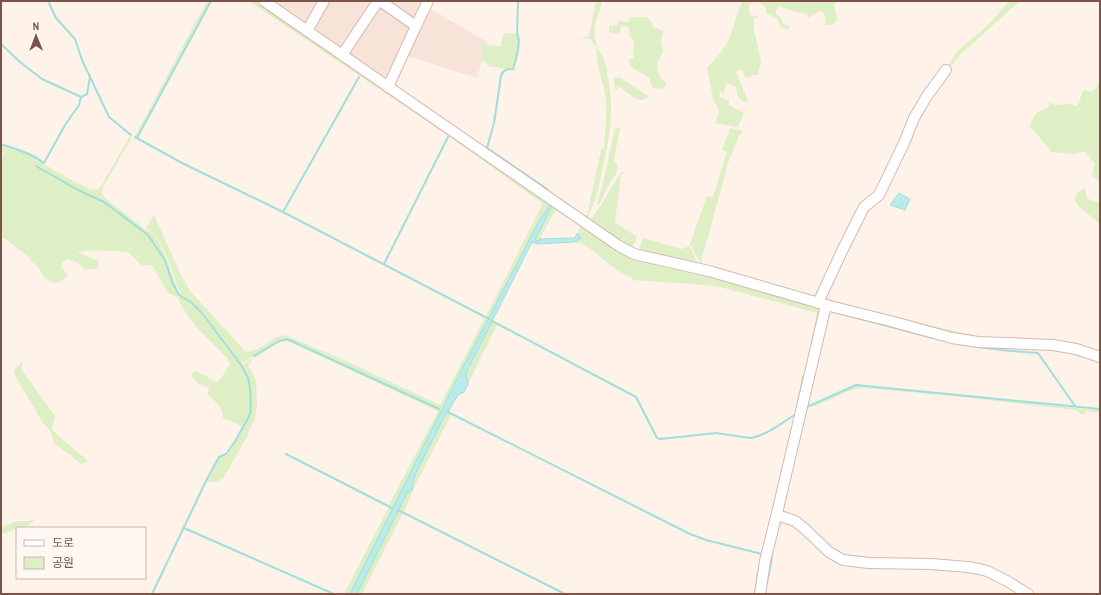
<svg xmlns="http://www.w3.org/2000/svg" width="1101" height="595" font-family="'Archivo Narrow','Noto Sans KR',sans-serif">
<style>
.residential{fill:#f7e3d7}
.green{fill:#deefc5}
.water{fill:#bbebe9;stroke:#a0dedc}
.lines{fill:none;stroke-linecap:round;stroke-linejoin:round}
.stream{stroke:#a0dedc;stroke-width:2}
.minor-casing{stroke:#d5b9b0;stroke-width:12}
.minor{stroke:#fff;stroke-width:10}
</style>
<rect width="100%" height="100%" fill="#fef2e9"/>
<polygon class="residential" points="274,1 430,1 429,8 487,42 477,78 404,55 391,84"/>
<g class="green">
<polygon points="207,1 210,1 137,136 135,136"/>
<polygon points="249,1 261,1 269,6 624,251 636,256 719,276 820,304 821,307 821,316 800,411 777,504 775,507 771,508 775,503 795,416 797,415 803,377 817,313 788,305 720,287 694,284 632,280 632,278 618,271 592,250 580,242 577,244 574,242 581,238 578,235 580,225 558,210 553,214 540,239 538,241 535,240 553,205 551,204 546,210 538,223 489,318 486,316 542,205 542,203 447,135"/>
<path d="M596,1H602C601,11 595,20 594,30C594,36 597,40 596,46C599,50 601,53 603,57C606,62 607,71 608,78C615,112 609,139 602,172C598,189 595,207 584,222L391,84L394,83L583,218L587,215L601,150L604,148C605,130 608,111 605,92C601,76 596,64 596,46L590,39L577,38L588,37L589,35Z"/>
<path d="M743,1H836V3L834,5L837,19C834,24 832,26 825,25L826,18L822,11C816,11 814,15 808,18L807,14L793,11L779,6L776,11V15L781,17L783,24L788,25L790,27L788,30L780,27L778,19L766,13V8L758,1L749,4V9L750,15L759,17L754,19V32L756,38L761,62L758,75H753L746,78L741,69L736,72L748,101L746,103C735,97 739,96 735,86L726,83L724,93L720,92L719,97L729,101V105L744,113L738,127L715,123L718,115L719,111L716,104L713,99L707,67C717,58 726,47 731,34C735,22 737,11 743,1Z"/>
<path d="M1009,1H1024L1019,2L1014,6L960,55L947,71C953,48 977,37 993,20C998,14 1004,7 1009,1Z"/>
<polygon points="630,17 647,17 652,22 653,27 663,31 661,41 663,52 657,63 658,72 660,77 666,83 665,87 661,89 653,88 649,78 631,67 628,61 630,59 634,59 633,48 635,42 629,35 629,28 625,26 621,27 620,32 616,34 609,32 609,26 617,25 619,20 624,22 628,22"/>
<path d="M504,33L517,34C521,44 515,59 512,69H505L488,66L486,62L480,59L484,46L483,44L500,47Z"/>
<polygon points="613,77 621,78 649,97 643,100 636,99 618,86 616,91"/>
<path d="M1100,80V181L1092,176L1093,170L1095,164L1086,152H1082L1074,154L1052,152L1030,126C1034,114 1036,111 1048,108L1050,102L1054,105L1069,104L1077,106C1082,100 1079,96 1084,90L1092,92L1096,89Z"/>
<polygon points="616,128 620,128 614,160 618,166 616,174 611,181 599,205 597,204 604,179 614,132"/>
<polygon points="730,128 743,131 739,136 728,163 705,248 702,255 701,265 817,297 819,300 701,265 690,244 707,196 713,197 727,152 722,150"/>
<path d="M130,136L132,137L103,187L102,193L105,198L145,229C160,231 174,280 179,293V294L172,281L166,259L149,235L104,202L78,190L37,166H36L78,191L104,202L148,235L165,260L171,282L174,289L178,295V298L167,292L152,265L142,266L128,252L95,250L77,252L98,261L99,268L85,270L77,262L68,259L62,262L61,267L68,275L59,283C54,283 48,282 44,277C42,275 41,271 39,269C36,264 31,263 29,257L7,240L1,237V155L6,153L1,152V145L21,151L35,157L44,164L69,179L92,190L97,189L100,188Z"/>
<polygon points="622,172 625,172 621,175 615,222 637,237 631,250 592,223 591,219 603,202 619,175"/>
<polygon points="1085,188 1087,197 1090,200 1099,202 1100,201 1100,226 1098,222 1079,207 1074,199 1077,193"/>
<path d="M154,215L181,275L190,291L246,352L258,349L275,338L285,335L337,357L440,405L484,319L488,320L458,377L393,507L389,505L438,411L293,343L286,341L280,342L252,360L248,366L256,380L257,406L255,418L248,433V435L224,477L217,482H207L220,457L227,455L235,443L248,419L251,411V388L248,378L242,365L282,340L287,339L293,341L438,409L439,408L287,338L279,340L241,364L204,313L193,303L179,295L180,293C174,276 163,236 146,228Z"/>
<polygon points="643,238 682,249 689,246 700,267 638,252"/>
<path d="M179,296L192,303L203,314L240,365L247,378L250,388V411L243,426L223,418C223,407 215,401 207,394L209,390L208,387C200,386 195,382 192,375L195,371L204,375L216,382L219,381L230,365L227,358L199,330L191,320L179,302Z"/>
<polygon points="824,298 873,311 941,328 978,336 1024,339 979,339 947,334 823,301"/>
<polygon points="492,322 497,325 468,384 466,374"/>
<polygon points="23,360 21,369 55,416 52,430 88,461 82,464 54,443 50,430 43,423 13,372"/>
<polygon points="858,386 1036,403 1082,409 1100,410 1100,413 1085,411 1085,414 1081,414 1076,410 944,395 862,388 851,390 816,406 813,406 851,388"/>
<polygon points="448,413 451,415 414,488 404,512 399,509 407,493 412,490 414,477 445,415"/>
<polygon points="389,507 392,509 350,594 344,594"/>
<polygon points="398,511 403,513 362,594 357,594"/>
<path d="M35,519C30,525 25,528 17,528V529L1,534V527L18,521H28Z"/>
</g>
<g class="water">
<polygon points="899,193 910,199 905,210 890,205"/>
<polygon points="551,204 553,204 535,240 538,241 540,239 575,238 576,235 578,233 578,235 581,238 574,242 538,244 532,242 466,373 468,384 464,392 458,395 448,412 445,415 414,477 412,490 407,493 357,594 350,594 458,377 538,223"/>
</g>
<g class="lines">
<g class="stream">
<polyline points="48,1 56,18 75,39 82,60 109,117 131,135"/>
<path d="M518,1L517,33C522,42 516,60 513,69C506,69 503,70 501,76L494,123L487,148L547,189L551,194"/>
<polyline points="1,44 20,62 42,79 81,97"/>
<polyline points="135,137 182,163 283,212 489,319"/>
<polyline points="137,138 211,1"/>
<path d="M1,144C16,149 31,153 44,163L65,125L79,105L81,97L87,94L90,77"/>
<polyline points="36,166 78,190 104,202 148,235 165,260 172,282 179,295 192,303 203,314 241,365 248,378 250,388 251,411 248,418 234,443 226,454 219,457 207,479 152,594"/>
<polyline points="283,212 359,77"/>
<polyline points="384,264 448,137"/>
<polyline points="838,313 933,338"/>
<path d="M492,321L636,397L657,438L661,439L716,433L750,438C764,437 783,422 796,414"/>
<polyline points="964,345 1001,350 1038,353 1075,406"/>
<polyline points="254,356 279,341 287,339 439,409"/>
<polyline points="799,400 803,377"/>
<polyline points="807,407 856,385 1100,409"/>
<polyline points="448,412 690,534 706,540 762,554 762,555"/>
<polyline points="286,454 392,508"/>
<polyline points="398,510 565,594"/>
<polyline points="184,528 334,594"/>
<polyline points="767,583 772,557"/>
<polyline points="755,594 758,573"/>
</g>
<defs>
<g id="minor">
<polyline points="264,1 619,246 634,254 709,271 826,305 894,322 952,338 978,342 1053,345 1076,349 1100,357"/>
<polyline points="380,1 416,26 388,87"/>
<polyline points="416,26 428,1"/>
<polyline points="307,31 324,1"/>
<polyline points="342,55 378,1"/>
<polyline points="818,303 842,251 864,207 879,195 904,143 914,118 927,96 946,70"/>
<polyline points="777,515 795,521 805,529 829,552 843,560 869,563 931,564 968,567 979,569 987,571 1007,581 1028,594"/>
<polyline points="760,594 765,561 777,513 826,305"/>
</g>
</defs>
<use href="#minor" class="minor-casing"/>
<use href="#minor" class="minor"/>
</g>
<rect width="1101" height="595" fill="none" stroke="#7d5249" stroke-width="4"/>
<rect x="16" y="527" width="130" height="52" fill="#fff7f2" stroke="#cbb5ae"/>
<rect x="24" y="540" width="20" height="6" fill="#ffffff" stroke="#cbb5ae"/>
<text x="52" y="547" font-size="12" fill="#7d5249">도로</text>
<rect x="24" y="557" width="20" height="12" fill="#deefc5" stroke="#cbb5ae"/>
<text x="52" y="567" font-size="12" fill="#7d5249">공원</text>
<g transform="translate(36 36) rotate(359)" stroke="#fff7f2" stroke-width="3" paint-order="stroke">
<path d="M0-3L7 15L0 10L-7 15Z" fill="#7d5249"/>
<text y="-6" font-size="11" font-weight="bold" text-anchor="middle" fill="#7d5249">N</text>
</g>
</svg>
